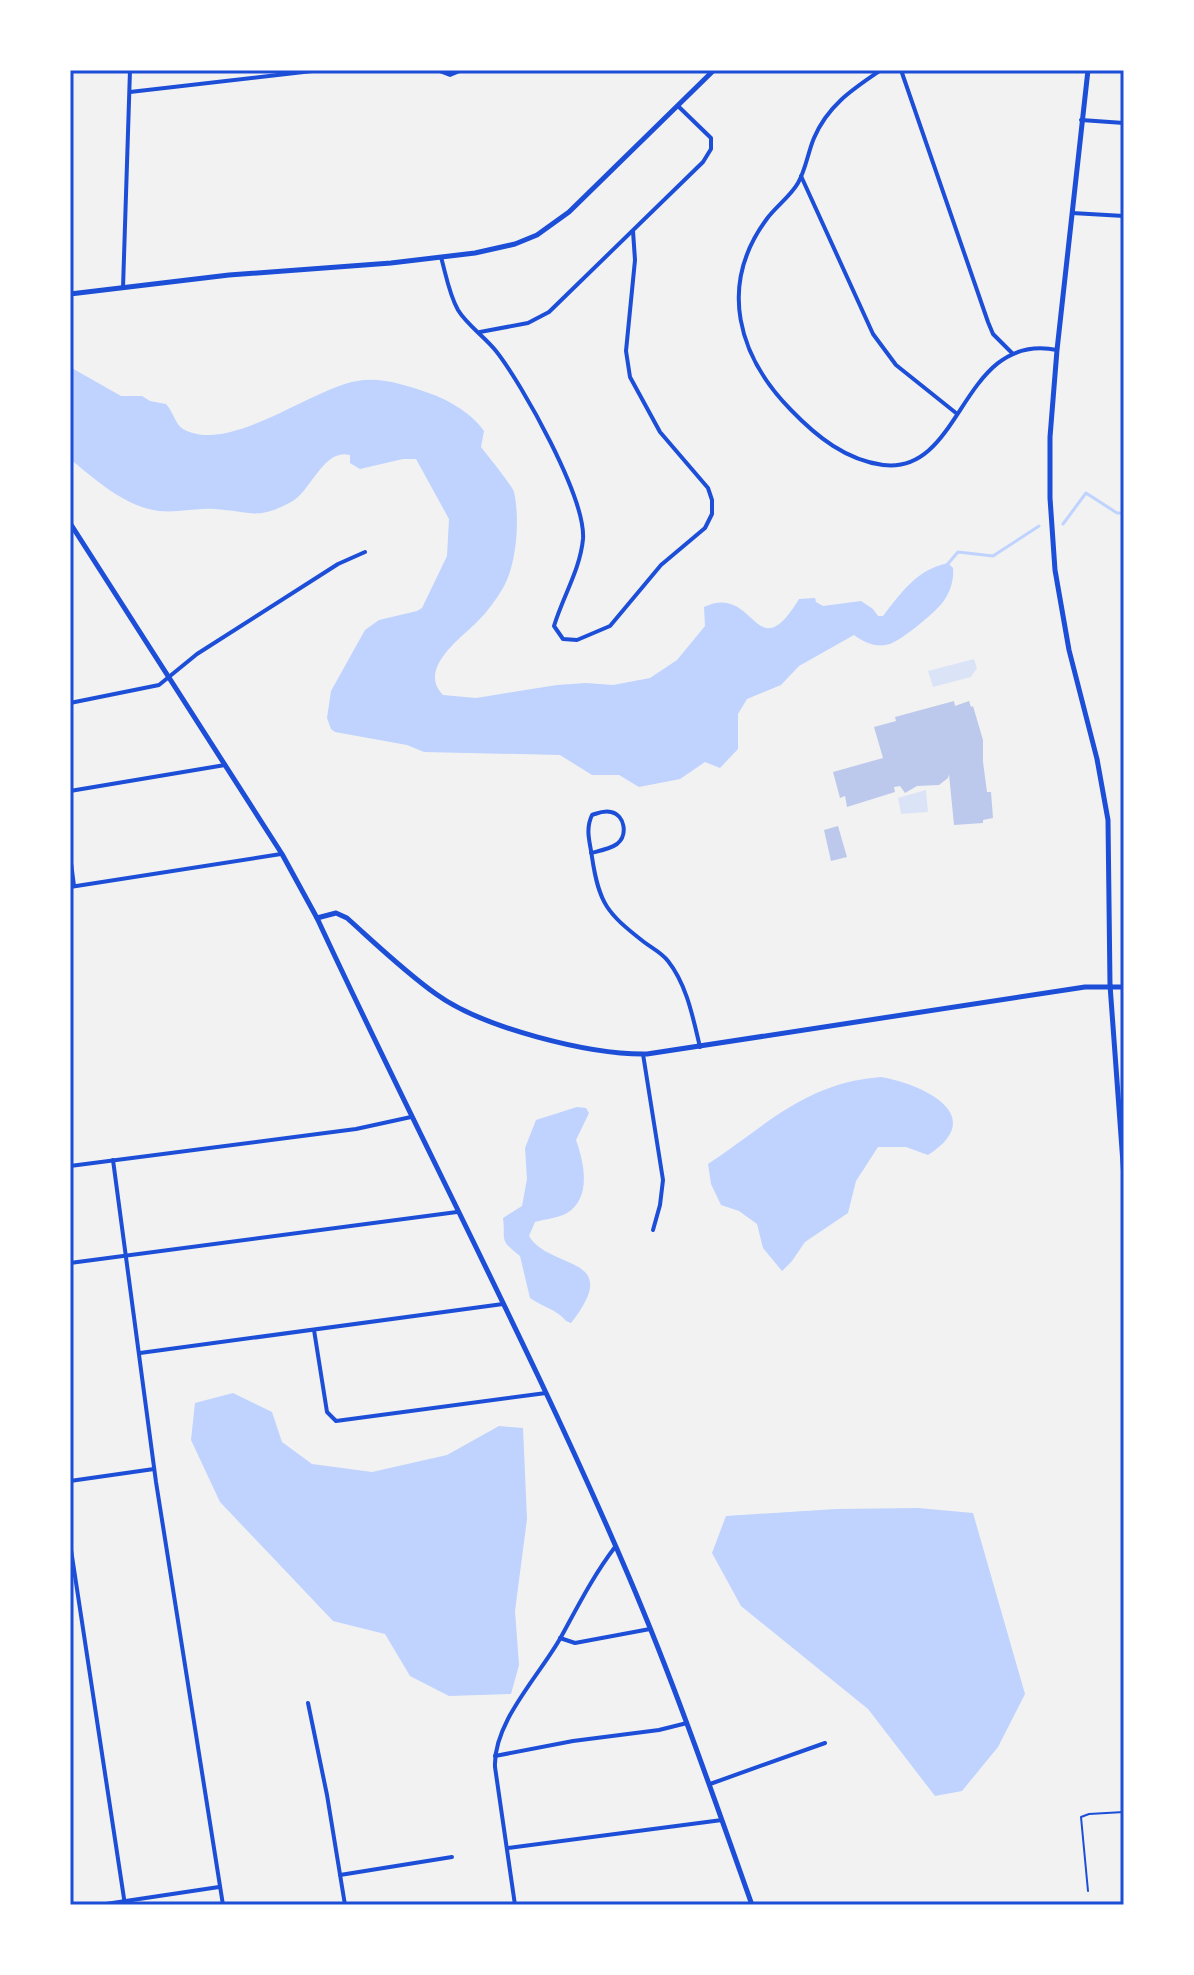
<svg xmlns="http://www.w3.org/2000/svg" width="1194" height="1975" font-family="'Zilla Slab',serif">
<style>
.green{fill:#dbe4f7}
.water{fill:#bfd3fe}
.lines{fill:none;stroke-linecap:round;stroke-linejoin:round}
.stream{stroke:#bfd3fe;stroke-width:3}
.building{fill:#bdc9ec}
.service{stroke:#1d4ed8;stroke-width:2}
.minor{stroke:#1d4ed8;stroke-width:4}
.tertiary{stroke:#1d4ed8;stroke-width:5}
.secondary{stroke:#1d4ed8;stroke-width:5}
.neatline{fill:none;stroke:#1d4ed8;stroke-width:3}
</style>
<rect width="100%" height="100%" fill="#f2f2f2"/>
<g class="green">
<polygon points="974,659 977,668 971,677 933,687 928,671"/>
<polygon points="926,790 928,812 901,814 898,798"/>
</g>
<g class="water">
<path d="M70,367L121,396H142L150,401L166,404C173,411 175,424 183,429C229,455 310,389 357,381C380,377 401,384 423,391C445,398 470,411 484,431L481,447C488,456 511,484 514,492C520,518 517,564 503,588C496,600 487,612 477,622C461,638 417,669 443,695L476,698L557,685L586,683L613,685L650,678L677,660L705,626L704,607C756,582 755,672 799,599L815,598L816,602L823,606L861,601L873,609L878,616H883C902,592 916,570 948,563L953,568C954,578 951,590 945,599C939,610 903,639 890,644C877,648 865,643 854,635L799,666L781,685L747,699L738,714V749L720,768L705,762L680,779L639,787L619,775H592L560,755L424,752L407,745L335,732L331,729L327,718L331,691L365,630L379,620L417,611L422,608L447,556L449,519L416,459H403L360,469L350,463V455C323,448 311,492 291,502C256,521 250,511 214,509C196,508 177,513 159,511C125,507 95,479 70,459Z"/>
<path d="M881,1077C922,1084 990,1115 928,1155L906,1147H878L856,1181L848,1213L805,1242L792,1261L782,1271L763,1248L757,1224L739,1211L721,1205L711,1184L708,1164C767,1125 805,1083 881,1077Z"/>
<path d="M577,1107L586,1108L589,1113L576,1140C584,1162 592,1198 567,1213C559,1218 545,1219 535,1222L529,1236C550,1271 625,1254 571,1323L566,1321C558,1310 541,1306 530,1298L520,1256C498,1239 506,1241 503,1218L522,1206L527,1179L525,1148L536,1120Z"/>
<polygon points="233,1393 272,1412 282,1442 312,1464 372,1472 447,1455 499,1426 523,1428 527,1519 515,1611 519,1665 511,1694 449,1696 410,1676 385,1634 333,1621 220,1502 191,1440 195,1403"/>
<polygon points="918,1508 973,1513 1025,1694 998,1747 962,1791 935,1796 868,1709 741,1606 712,1553 726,1516 836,1509"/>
</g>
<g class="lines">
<g class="stream">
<polyline points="1063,524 1086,493 1117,513 1124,513"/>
<polyline points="946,566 958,552 993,556 1039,526"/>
</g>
</g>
<g class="building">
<polygon points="954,701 955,706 969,701 971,707 973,706 983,740 983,762 987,792 991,792 993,818 983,820 983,823 954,825 949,774 948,778 939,785 917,786 905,793 900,786 894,787 895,792 847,807 845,796 840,798 833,772 883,758 874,727 896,721 895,717"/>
<polygon points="838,826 847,857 831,861 824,830"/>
</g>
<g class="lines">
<polyline class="service" points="1088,1891 1081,1817 1089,1814 1124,1812"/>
<g class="minor">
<polyline points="437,70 450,75 462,70"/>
<path d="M881,70C853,89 828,105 814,138C808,152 806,169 798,183C790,197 775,207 766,220C718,286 738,356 791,410C817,437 846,460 883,465C964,475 960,331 1057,350"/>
<polyline points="901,70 988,322 993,334 1012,353"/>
<polyline points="130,92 321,70"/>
<polyline points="1081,120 1124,123"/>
<polyline points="801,176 873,334 896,365 956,413"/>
<polyline points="1072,213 1124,216"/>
<path d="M441,257C446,275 449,294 458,310C467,325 485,337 496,351C522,384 586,498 583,539C580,570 563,596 554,626L563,639L577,640L610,626L661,565L705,528L712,514V500L708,488L660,432L630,377L626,351L635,260L633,231"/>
<polyline points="123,288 130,70"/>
<polyline points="480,332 528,323 549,312 703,162 711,149 711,138 678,106"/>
<polyline points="70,703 159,685 197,654 338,564 365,552"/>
<polyline points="70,791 225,765"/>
<path d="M591,853C599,851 610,849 617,844C628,835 625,815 611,812C604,810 598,813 592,815C585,830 590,842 592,857C599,904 607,913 644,942C652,948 662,953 668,961C687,985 693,1018 700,1047"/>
<polyline points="70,855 74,886"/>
<polyline points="70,887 281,854"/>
<polyline points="643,1054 663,1180 660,1205 653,1230"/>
<polyline points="113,1160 156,1482 223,1905"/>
<polyline points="70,1166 356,1129 411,1117"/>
<polyline points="70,1263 457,1212"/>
<polyline points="314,1330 327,1412 336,1421 546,1393"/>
<polyline points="140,1353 503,1304"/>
<polyline points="70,1481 154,1469"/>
<polyline points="70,1543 125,1905"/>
<polyline points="560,1638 575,1643 650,1629"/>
<polyline points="308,1703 327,1795 345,1905"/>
<polyline points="495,1756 573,1741 659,1730 687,1723"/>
<polyline points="710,1784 825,1743"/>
<polyline points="508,1848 722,1820"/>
<polyline points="340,1875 452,1857"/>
<polyline points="99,1905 219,1887"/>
<path d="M515,1905L495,1767C493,1722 540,1675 561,1637C578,1606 593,1576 615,1547"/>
</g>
<g class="tertiary">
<polyline points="1088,70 1057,350 1050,437 1050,498 1055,570 1069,650 1097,759 1108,820 1110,985 1124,1177"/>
<polyline points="70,294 229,275 391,263 475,253 515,244 537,235 569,212 714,70"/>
</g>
<g class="secondary">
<path d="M70,523L282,854L317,918C419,1138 534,1354 629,1577C675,1685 713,1795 752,1905"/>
<path d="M317,918L336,913L347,918C376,944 405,972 436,994C483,1028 590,1055 647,1054L1085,987H1124"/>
</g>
</g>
<rect width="1194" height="1975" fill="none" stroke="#ffffff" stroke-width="144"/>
<rect x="72" y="72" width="1050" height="1831" class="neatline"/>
</svg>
